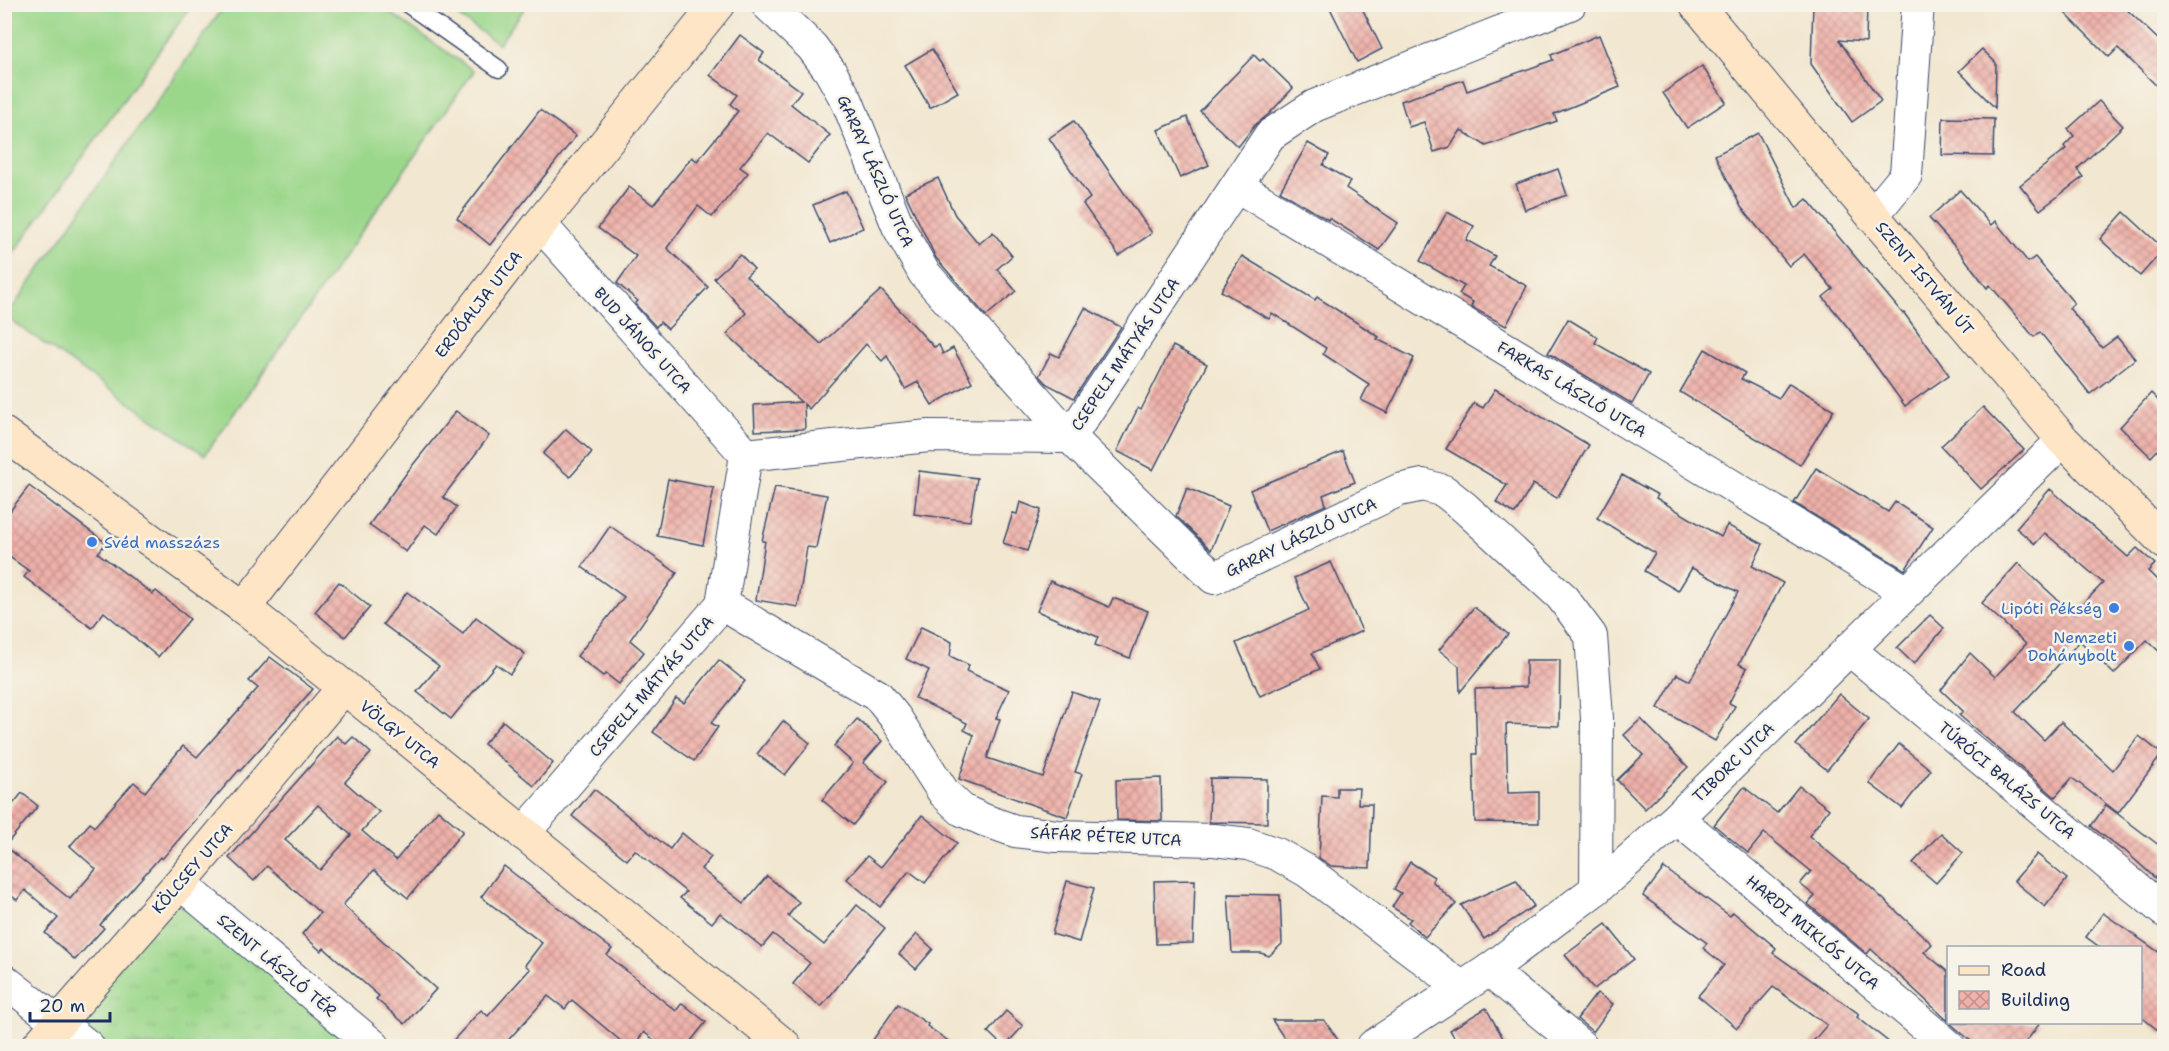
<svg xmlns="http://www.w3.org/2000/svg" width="2169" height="1051" font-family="'Shantell Sans',sans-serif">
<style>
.grass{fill:url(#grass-tufts);stroke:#5b8374;stroke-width:1.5}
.pitch{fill:#9bd78b;stroke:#5b8374;stroke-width:1.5}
.building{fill:url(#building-cross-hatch);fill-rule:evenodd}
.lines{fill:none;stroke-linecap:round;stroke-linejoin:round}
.lane-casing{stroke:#3b4b6f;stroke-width:19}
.street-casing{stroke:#3b4b6f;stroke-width:34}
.secondary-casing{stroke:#3b4b6f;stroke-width:35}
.lane{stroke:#fff;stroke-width:16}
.street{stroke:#fff;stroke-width:32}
.secondary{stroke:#fde5c5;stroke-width:33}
.shop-dot{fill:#3f7fe0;stroke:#f7f3e8;stroke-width:2}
.labels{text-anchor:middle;stroke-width:5;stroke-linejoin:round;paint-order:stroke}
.street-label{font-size:16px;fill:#1b2f5e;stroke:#f7f3e8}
.shop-label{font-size:16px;fill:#366cbe;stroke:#f7f3e8;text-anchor:end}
</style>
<defs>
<pattern id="grass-tufts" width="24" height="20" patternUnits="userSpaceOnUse" patternTransform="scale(1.5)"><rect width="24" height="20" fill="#9bd78b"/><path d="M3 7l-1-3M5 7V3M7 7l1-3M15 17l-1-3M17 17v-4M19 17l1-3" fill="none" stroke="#85b97a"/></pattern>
<pattern id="building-cross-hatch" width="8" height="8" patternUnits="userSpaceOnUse" patternTransform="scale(1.5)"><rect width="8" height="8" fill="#efb1a9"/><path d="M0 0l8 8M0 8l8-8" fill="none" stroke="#c1908d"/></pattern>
</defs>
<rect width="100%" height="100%" fill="#f7f3e8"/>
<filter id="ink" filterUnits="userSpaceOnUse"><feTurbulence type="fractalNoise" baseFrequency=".0167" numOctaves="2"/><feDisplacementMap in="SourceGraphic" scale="12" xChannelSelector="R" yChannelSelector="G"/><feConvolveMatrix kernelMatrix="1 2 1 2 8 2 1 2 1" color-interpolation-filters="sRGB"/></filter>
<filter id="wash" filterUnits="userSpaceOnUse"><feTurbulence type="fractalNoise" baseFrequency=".008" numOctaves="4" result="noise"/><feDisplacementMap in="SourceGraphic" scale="24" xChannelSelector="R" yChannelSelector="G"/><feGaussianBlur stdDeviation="1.35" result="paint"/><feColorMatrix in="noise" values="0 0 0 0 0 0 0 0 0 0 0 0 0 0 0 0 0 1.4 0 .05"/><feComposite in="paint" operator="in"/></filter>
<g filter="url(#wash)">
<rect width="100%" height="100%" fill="#f2e7d0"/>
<polygon class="grass" points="180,883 374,1046 93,1046 57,1023"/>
<g class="pitch">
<polygon points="5,4 192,5 5,265 4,5"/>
<polygon points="225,5 379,5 474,71 205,455 6,317"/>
<polygon points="442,5 527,5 499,44"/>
</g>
<g id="blocks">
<g class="building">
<polygon points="1328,4 1360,4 1382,49 1357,62"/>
<polygon points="1813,4 1867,4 1866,42 1839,40 1881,101 1852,122 1811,64"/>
<polygon points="2056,4 2121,4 2164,45 2164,93 2118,48 2109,57"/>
<polygon points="740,35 764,53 759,60 801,91 791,104 830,135 808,163 768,133 740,167 748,173 712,217 698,206 667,248 708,287 668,329 660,322 656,327 635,304 638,301 617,283 636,256 598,228 629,187 653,205 692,157 697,161 738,111 730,104 737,95 710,75"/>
<polygon points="1599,35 1620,87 1554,114 1557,121 1486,146 1461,130 1450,147 1434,152 1424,122 1409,127 1401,101 1463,80 1467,91 1553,60 1551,55"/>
<polygon points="932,49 958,92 930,108 905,65"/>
<polygon points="1982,49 1996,63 1995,108 1959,71"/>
<polygon points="1254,55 1260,61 1263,59 1293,88 1269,114 1255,125 1238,147 1200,111"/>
<polygon points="1702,66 1726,102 1687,128 1663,93"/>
<polygon points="2099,101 2123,126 2077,169 2083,177 2040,210 2020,185 2066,149 2064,146 2074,136 2068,129"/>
<polygon points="540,110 576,136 490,245 457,218"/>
<polygon points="1187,117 1209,165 1180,178 1158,130"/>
<polygon points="1943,118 1994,119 1993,156 1942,155"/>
<polygon points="1074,121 1152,233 1119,256 1083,204 1090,198 1049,138"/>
<polygon points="1758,133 1796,208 1807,199 1903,314 1904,313 1949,375 1905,406 1850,330 1823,297 1833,289 1804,254 1789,266 1741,207 1715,155"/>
<polygon points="1308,143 1329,155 1323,165 1350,181 1346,188 1398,223 1379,250 1329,218 1328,220 1280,191"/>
<polygon points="1558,169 1567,195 1525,210 1516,184"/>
<polygon points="938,178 955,215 979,244 993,232 1012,256 997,269 1016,291 986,316 936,258 905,193"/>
<polygon points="1960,190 1991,225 1995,221 2028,262 2035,257 2074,303 2069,308 2102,348 2117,337 2135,359 2090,394 2040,332 2034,337 1990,285 1987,288 1959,251 1929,218"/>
<polygon points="846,191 863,228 830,243 813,205"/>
<polygon points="1447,212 1474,226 1466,240 1495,256 1489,266 1527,286 1506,326 1471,307 1473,302 1459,294 1464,286 1420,261"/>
<polygon points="2124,212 2164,249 2140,276 2100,239"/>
<polygon points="740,254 754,269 746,276 821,344 881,290 934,347 939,345 943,354 953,348 972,382 932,405 918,382 905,389 887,356 882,361 866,344 809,409 804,404 805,429 755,431 754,405 801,402 727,334 746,313 714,278"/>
<polygon points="1242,256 1315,300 1317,297 1379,337 1377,339 1414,358 1387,413 1361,400 1369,384 1323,354 1326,348 1272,313 1269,319 1221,291"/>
<polygon points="1085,308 1121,327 1074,398 1047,384 1039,376 1051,353 1059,357"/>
<polygon points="1568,319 1598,337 1595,343 1649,374 1632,404 1548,353"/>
<polygon points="1173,346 1207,364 1153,470 1117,451 1138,408 1141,410"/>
<polygon points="1705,349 1745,373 1741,379 1779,398 1789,383 1834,410 1800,465 1680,392"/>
<polygon points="1495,389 1589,445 1557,498 1533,484 1515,514 1496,502 1507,485 1446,449 1474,403 1483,408"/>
<polygon points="2151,393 2164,406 2164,443 2151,457 2120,427"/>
<polygon points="1983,407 2024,450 1981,489 1941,446"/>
<polygon points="456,411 489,436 443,497 457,507 438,534 425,525 406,552 369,525 408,471"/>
<polygon points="566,429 592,452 570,477 543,454"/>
<polygon points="1343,451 1355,482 1323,495 1326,505 1267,531 1250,490"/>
<polygon points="1816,468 1888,512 1895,502 1933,527 1905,570 1794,503"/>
<polygon points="919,471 977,478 970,521 914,514"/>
<polygon points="1622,475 1658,495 1656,498 1721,537 1727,525 1763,544 1752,566 1783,583 1739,664 1747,668 1729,703 1735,706 1715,741 1658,708 1677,674 1690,681 1738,592 1692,568 1678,591 1644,571 1655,553 1597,518"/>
<polygon points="668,479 714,488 703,545 657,536"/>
<polygon points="29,486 106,543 98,553 153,594 156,591 190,619 158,657 104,612 92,628 24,577 29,571 4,553 4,519"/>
<polygon points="775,487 827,495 816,548 807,547 798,607 756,600 765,541 762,541"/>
<polygon points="1187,488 1229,506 1211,550 1176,516"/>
<polygon points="2050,489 2128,557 2137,548 2155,564 2148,571 2164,587 2164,656 2147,640 2114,674 2080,641 2015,712 2044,740 2061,722 2113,770 2139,736 2162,754 2118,813 2072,778 2055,797 1959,715 1963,711 1941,690 1970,653 1995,677 2026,644 1982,603 2018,563 2073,614 2103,583 2045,533 2035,544 2016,528"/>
<polygon points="1020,502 1041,510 1027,551 1003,543 1013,513 1017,514"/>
<polygon points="610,526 677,573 630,640 644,652 619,684 606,674 603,676 577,656 624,597 582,567"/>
<polygon points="1331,562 1362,631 1312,653 1320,669 1260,696 1236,643 1309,610 1294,578"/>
<polygon points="1050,581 1109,607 1113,598 1148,611 1130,658 1095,645 1098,637 1037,611"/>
<polygon points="339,582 370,607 345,637 315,612"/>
<polygon points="407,592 463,634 476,617 525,654 510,674 496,664 451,719 417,692 439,666 383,624"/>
<polygon points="1474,607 1508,634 1460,692 1459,666 1439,650"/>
<polygon points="1930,615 1944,628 1914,664 1897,648"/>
<polygon points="921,627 952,642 950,656 969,665 966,671 1009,690 996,718 1000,719 987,758 1043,777 1072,692 1100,702 1075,772 1082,774 1067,817 959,779 974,735 964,730 967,723 915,698 929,670 906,659"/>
<polygon points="270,657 313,689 240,771 239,770 162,859 160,857 100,925 104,928 75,960 45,933 58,918 25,890 17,900 4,890 4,815 22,793 38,806 5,846 70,899 96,869 70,846 90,823 94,827 134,782 145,792 183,746 197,757 258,688 249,681"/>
<polygon points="719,660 745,681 711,723 718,727 694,761 653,732 676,698 684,703"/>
<polygon points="1526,660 1560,660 1559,726 1506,724 1508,793 1539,792 1539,823 1475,822 1473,754 1477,754 1475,689 1526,687"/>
<polygon points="1839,694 1869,719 1827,770 1796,745"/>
<polygon points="857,719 882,741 863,763 888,782 853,825 822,800 853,763 834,746"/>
<polygon points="1641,719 1688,767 1645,809 1617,780 1643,755 1624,735"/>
<polygon points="503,721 553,763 534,786 484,744"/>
<polygon points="783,721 810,743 785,775 757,754"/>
<path d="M337,736L346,744L353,737L371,753L345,782L379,812L362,831L396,860L438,810L463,831L408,898L374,870L343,905L436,989L405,1024L376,999L379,996L324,948L321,951L302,934L320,913L267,866L254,881L229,858ZM318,805L351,835L320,870L285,840Z"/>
<polygon points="1899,744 1931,770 1902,808 1869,783"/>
<polygon points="1161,778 1162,821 1117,820 1116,780"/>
<polygon points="1210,778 1267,779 1267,823 1209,822"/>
<polygon points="1799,786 1829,809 1809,836 1868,885 1932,944 1924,952 1948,972 1948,1021 1871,949 1867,954 1808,904 1815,896 1800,884 1811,871 1764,833 1748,853 1714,825 1744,787 1777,813"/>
<polygon points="1337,788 1359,788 1358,804 1372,804 1370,868 1331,866 1319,858 1322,796 1337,797"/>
<polygon points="594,789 670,849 682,833 711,857 701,869 744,903 767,876 799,902 788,916 824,945 857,905 885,928 821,1007 793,984 810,963 773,934 762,947 720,913 712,923 680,898 686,892 635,850 627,860 572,816"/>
<polygon points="2106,805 2164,849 2164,886 2123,849 2122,850 2091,826"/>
<polygon points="922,815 957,843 925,883 909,871 880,907 847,879 867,856 881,867"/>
<polygon points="1941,833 1963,853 1936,883 1913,863"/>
<polygon points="2037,854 2067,879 2045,907 2014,881"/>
<polygon points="1410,862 1434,877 1432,881 1456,904 1425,937 1408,922 1411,919 1392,907 1401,893 1394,889"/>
<polygon points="504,866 612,949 607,955 676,1011 682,1003 706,1022 686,1047 662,1047 644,1032 633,1047 628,1047 572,1000 565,1009 548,996 502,1047 447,1047 481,1010 488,1016 530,969 525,965 542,943 481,897"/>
<polygon points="1664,868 1730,916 1733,912 1776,948 1773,953 1859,1014 1857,1017 1895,1047 1808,1047 1827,1025 1773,987 1737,1028 1698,996 1724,965 1703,948 1707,943 1643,896"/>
<polygon points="1195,880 1193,943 1156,944 1154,881"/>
<polygon points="1516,880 1534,906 1484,939 1461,905"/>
<polygon points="1067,881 1094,888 1079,942 1052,934"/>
<polygon points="1228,894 1280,895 1282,944 1269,956 1261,953 1232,953"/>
<polygon points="2103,913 2164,956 2164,1035 2140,1016 2140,948 2101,948 2086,937"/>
<polygon points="1606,924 1634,959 1594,989 1565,955"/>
<polygon points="917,934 933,949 916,969 899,954"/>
<polygon points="1597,993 1613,1004 1593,1032 1577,1019"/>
<polygon points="898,1004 928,1024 927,1026 957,1047 868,1047"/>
<polygon points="1486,1008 1508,1047 1460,1047 1450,1030"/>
<polygon points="1006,1011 1023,1026 1004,1047 988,1032"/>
<polygon points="1272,1020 1324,1020 1343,1047 1290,1047"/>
<polygon points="1950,1023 2040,1023 2022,1047 1978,1047"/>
</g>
</g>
</g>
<g filter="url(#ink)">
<use href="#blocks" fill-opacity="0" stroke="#3b4b6f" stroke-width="1.5"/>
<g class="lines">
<defs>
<polyline id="lane" points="407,4 499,69"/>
<g id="street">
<polyline points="767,4 812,47 830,71 847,101 898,226 924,273 1070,437 1214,578 1399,490 1423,485 1444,491 1464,507 1561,596 1591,636 1597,718 1596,889"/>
<polyline points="1237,186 1907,592"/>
<polyline points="1872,216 1906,175 1918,4"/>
<polyline points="540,224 746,455"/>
<polyline points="1070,437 1270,135 1314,106 1570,4"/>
<polyline points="746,455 929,436 1070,437"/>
<polyline points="722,604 878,696 895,717 944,793 962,810 984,820 1015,831 1057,836 1214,840 1248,844 1277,854 1307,871 1461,987"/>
<polyline points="1849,649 2164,911"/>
<polyline points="1677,818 1949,1046"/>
<polyline points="523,834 722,604 746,455"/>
<polyline points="180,883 374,1046"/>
<polyline points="1489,970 1581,1046"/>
<polyline points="4,980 88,1046"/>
<polyline points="1373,1046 1489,970 1596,889 1677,818 2063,440"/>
</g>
<g id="secondary">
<polyline points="1696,4 1811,143 2063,440 2164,542"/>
<polyline points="4,434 244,608 344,687 785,1046"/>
<polyline points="244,608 540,224 718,4"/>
<polyline points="38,1046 180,883 344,687"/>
</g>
</defs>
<use href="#lane" class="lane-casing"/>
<use href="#street" class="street-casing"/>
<use href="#secondary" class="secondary-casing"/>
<use href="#lane" class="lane"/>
<use href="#street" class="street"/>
<use href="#secondary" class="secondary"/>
</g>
</g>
<g class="shop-dot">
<circle cx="92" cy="542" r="6"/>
<circle cx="2114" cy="608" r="6"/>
<circle cx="2129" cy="646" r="6"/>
</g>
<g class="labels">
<g class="street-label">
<text transform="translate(876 171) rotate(66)" y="6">GARAY LÁSZLÓ UTCA</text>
<text transform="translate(1925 278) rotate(50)" y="6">SZENT ISTVÁN ÚT</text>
<text transform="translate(478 304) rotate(-52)" y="6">ERDŐALJA UTCA</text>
<text transform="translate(643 340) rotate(48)" y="6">BUD JÁNOS UTCA</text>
<text transform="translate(1125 354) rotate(-56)" y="6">CSEPELI MÁTYÁS UTCA</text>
<text transform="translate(1572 389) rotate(31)" y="6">FARKAS LÁSZLÓ UTCA</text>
<text transform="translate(1301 537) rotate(-25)" y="6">GARAY LÁSZLÓ UTCA</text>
<text transform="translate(651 686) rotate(-49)" y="6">CSEPELI MÁTYÁS UTCA</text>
<text transform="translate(400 734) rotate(39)" y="6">VÖLGY UTCA</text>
<text transform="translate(1733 762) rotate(-44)" y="6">TIBORC UTCA</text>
<text transform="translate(2007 780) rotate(40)" y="6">TÚRÓCI BALÁZS UTCA</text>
<text transform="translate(1106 836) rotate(3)" y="6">SÁFÁR PÉTER UTCA</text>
<text transform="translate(192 868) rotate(-49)" y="6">KÖLCSEY UTCA</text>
<text transform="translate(1813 932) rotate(40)" y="6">HARDI MIKLÓS UTCA</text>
<text transform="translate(277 965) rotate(40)" y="6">SZENT LÁSZLÓ TÉR</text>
</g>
<g class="shop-label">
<text x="104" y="548" text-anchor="start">Svéd masszázs</text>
<text x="2102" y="614">Lipóti Pékség</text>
<text x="2117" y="643">Nemzeti<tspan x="2117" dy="18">Dohánybolt</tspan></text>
</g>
</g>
<rect width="2169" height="1051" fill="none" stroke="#f7f3e8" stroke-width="24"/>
<rect x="1947" y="946" width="195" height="78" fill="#f7f3e8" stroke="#9fa5b1" stroke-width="1.5"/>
<rect x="1959" y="966" width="30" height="9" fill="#fde5c5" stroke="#9fa5b1" stroke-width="1.5"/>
<text x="2001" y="976" font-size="18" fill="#1b2f5e">Road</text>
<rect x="1959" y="991" width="30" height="18" fill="url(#building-cross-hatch)" stroke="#9fa5b1" stroke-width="1.5"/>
<text x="2001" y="1006" font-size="18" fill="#1b2f5e">Building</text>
<path d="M30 1012v9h80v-9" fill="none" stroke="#1b2f5e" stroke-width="3"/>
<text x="39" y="1012" font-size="18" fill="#1b2f5e" stroke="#f7f3e8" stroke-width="4.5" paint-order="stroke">20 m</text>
</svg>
